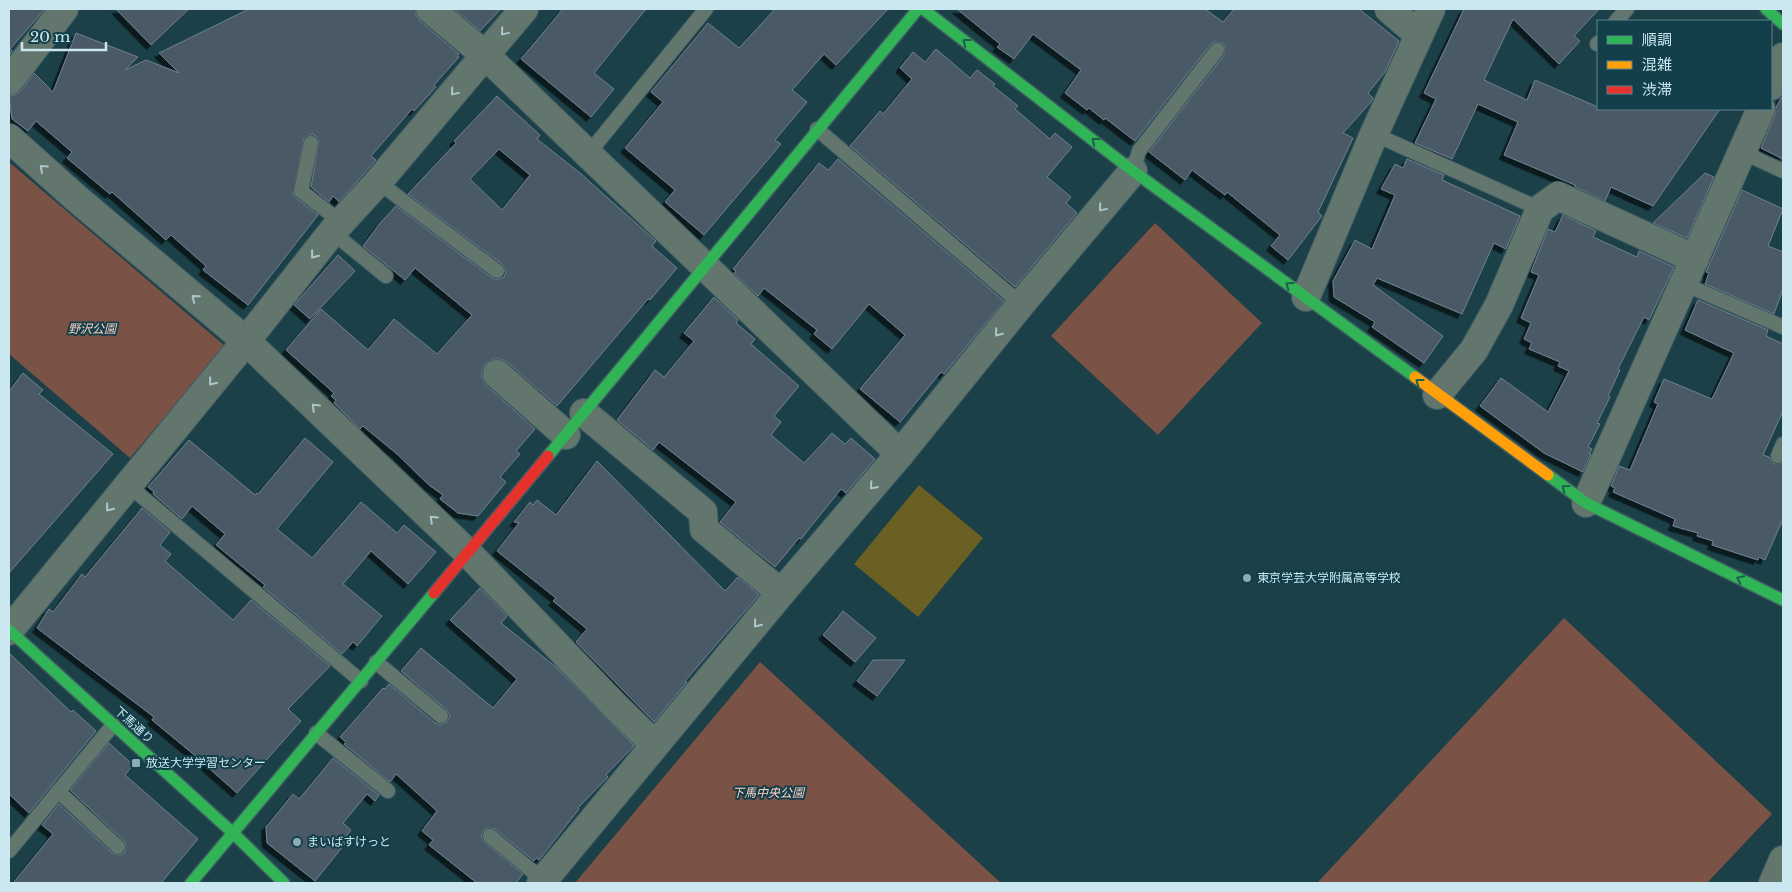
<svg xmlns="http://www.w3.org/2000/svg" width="1792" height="892" font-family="'Libre Baskerville','Noto Sans JP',serif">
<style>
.green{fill:#7a5246}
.water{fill:#6a6023}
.building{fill:#485a66;stroke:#6f818e;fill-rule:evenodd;filter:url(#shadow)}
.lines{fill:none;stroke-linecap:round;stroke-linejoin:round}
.lane-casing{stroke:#3e5c63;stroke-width:16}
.street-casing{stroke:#3e5c63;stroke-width:30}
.fast-casing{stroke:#3e5c63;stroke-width:14}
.slow-casing{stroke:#3e5c63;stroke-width:14}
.jam-casing{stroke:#3e5c63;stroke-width:14}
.lane{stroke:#62766e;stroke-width:14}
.street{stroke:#62766e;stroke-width:28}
.fast{stroke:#30b455;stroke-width:11}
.slow{stroke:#ff9f0a;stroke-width:11}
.jam{stroke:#e5322d;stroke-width:11}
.oneway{stroke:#acc6c9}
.oneway2{stroke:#1b624d}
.poi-dot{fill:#8dadb5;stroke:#123f4a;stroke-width:2}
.labels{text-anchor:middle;stroke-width:4;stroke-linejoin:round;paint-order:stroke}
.park-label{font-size:12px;font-style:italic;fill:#fdcec1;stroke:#123f4a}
.poi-label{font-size:12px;fill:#cbe8f0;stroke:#123f4a;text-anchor:start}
.street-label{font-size:12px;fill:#cbe8f0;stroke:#123f4a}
</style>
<defs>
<filter id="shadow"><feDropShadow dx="-4.5" dy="4.5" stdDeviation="0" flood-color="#0009"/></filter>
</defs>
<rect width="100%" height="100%" fill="#1b4048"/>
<g class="green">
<polygon points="9,162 225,346 130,458 9,354"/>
<polygon points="1155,223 1262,323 1158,435 1051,336"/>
<polygon points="1564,618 1772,814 1707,883 1317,883"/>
<polygon points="760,662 1001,883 575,883"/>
</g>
<polygon class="water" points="919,485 983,538 918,617 854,564"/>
<g class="building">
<polygon points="9,9 45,9 10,49 12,51 9,56"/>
<polygon points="116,9 189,9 151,45"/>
<polygon points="249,9 415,9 416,15 420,21 459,54 457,56 459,57 434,85 436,87 414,111 412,109 371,156 376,160 339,202 333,196 329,202 311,187 319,141 316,136 312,134 304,138 293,194 296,198 318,215 248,305 203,270 206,266 171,235 166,240 112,192 110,194 67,158 72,152 36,121 28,131 12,119 9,96 15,95 21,91 34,73 53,92 76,33 138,57 125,70 146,60 179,73 159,53"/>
<polygon points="454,9 501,9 480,31"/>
<polygon points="563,9 646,9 594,73 614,89 591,117 521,59"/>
<polygon points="775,9 888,9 836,65 824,54 792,90 807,102 775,140 781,144 704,235 665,202 675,190 625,148 663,102 651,92 708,23 739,48"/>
<polygon points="957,9 1205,9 1223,22 1234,9 1359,9 1399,41 1385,72 1368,93 1373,98 1371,102 1343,133 1353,138 1318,212 1322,216 1288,260 1271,246 1280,235 1227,192 1225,195 1192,170 1185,180 1149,152 1224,55 1225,47 1222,43 1214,42 1210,45 1135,141 1105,118 1104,120 1089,108 1087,110 1065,93 1081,70 1033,34 1014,59 997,47 1000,44"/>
<polygon points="1464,9 1599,9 1574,36 1580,41 1559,64 1513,19 1484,80 1527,100 1535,80 1598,107 1598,109 1720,109 1653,206 1611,187 1605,201 1575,187 1575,185 1504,155 1518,122 1478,104 1452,159 1415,143 1436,99 1424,93"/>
<polygon points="936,49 970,78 977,70 995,84 993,86 1018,106 1015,109 1050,139 1055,133 1072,147 1047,177 1071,197 1066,203 1077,213 1015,287 850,146 880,111 883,114 912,79 900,68 913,52 925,62"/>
<polygon points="1783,95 1783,159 1761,148 1775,115 1776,107"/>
<path d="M497,96L540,135L537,139L580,173L647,233L656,241L652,246L677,268L650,300L648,299L557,406L507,362L500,359H493L485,364L482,371V378L486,385L535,429L516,451L520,454L500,477L506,482L478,516L458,513L440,499L443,495L429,485L397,454L363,426L360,429L334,403L336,400L331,396L334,393L286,350L321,309L368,350L394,319L437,354L472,315L415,268L405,280L363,246L381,222L396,206L492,278L496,280L504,277L506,272L502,264L408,194L456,143L454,141ZM499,149L530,175L502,210L470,179Z"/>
<polygon points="838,159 1004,301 944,374 941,372 900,422 860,389 905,335 869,304 832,349 814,334 817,330 764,288 758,296 734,273 736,271 733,269 819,163 828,170"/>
<polygon points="1407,159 1444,175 1442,180 1520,216 1506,249 1494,243 1462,314 1377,278 1373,285 1443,336 1424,363 1372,327 1375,322 1334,297 1333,281 1355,240 1372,249 1395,195 1381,189 1395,164 1403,168"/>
<polygon points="1705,173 1714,177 1687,238 1653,223"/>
<polygon points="1742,190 1783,209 1768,246 1783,252 1783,289 1774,314 1705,284 1709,273 1706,272"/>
<polygon points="1563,215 1596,231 1593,237 1637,257 1639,251 1674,267 1649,320 1644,317 1618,369 1620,370 1608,396 1610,397 1597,423 1600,424 1588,447 1592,449 1589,454 1591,454 1583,472 1544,453 1480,406 1501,378 1548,412 1569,371 1558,366 1560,362 1529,349 1532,343 1524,339 1531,323 1521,318 1539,275 1531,272 1535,262 1548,229 1555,232"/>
<polygon points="338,255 355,271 310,319 294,305"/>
<polygon points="714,297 738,320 736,323 755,339 751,344 799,386 774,416 781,422 771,435 804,463 832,433 845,444 851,438 875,459 846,493 841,489 801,539 799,538 775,567 720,522 736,502 659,442 653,450 617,420 655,370 664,377 694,341 684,333"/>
<polygon points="1698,300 1768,330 1766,336 1783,344 1783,411 1763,455 1769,457 1774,464 1783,463 1783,519 1765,560 1759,557 1758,560 1712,545 1713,541 1697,536 1698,533 1673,526 1675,519 1613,492 1615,488 1611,486 1619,466 1630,470 1658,404 1654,402 1664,379 1712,399 1734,353 1685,330"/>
<polygon points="23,373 43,390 39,394 113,454 9,573 9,391"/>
<polygon points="305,438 333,462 277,529 312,558 361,502 397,533 404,525 436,552 408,584 371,551 343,584 382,616 357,646 353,642 342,654 263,587 265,585 216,545 225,534 192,506 182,519 153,494 154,492 148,487 189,440 255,495 257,493 258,494"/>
<polygon points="597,461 725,591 738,577 759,595 685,681 687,682 654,722 576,642 587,629 553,601 556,598 497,551 519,523 514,522 530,502 533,505 537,500 556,515"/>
<polygon points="142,508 170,532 160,545 171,554 165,561 233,620 251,600 330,666 288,709 301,721 237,793 192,753 152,720 154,717 37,628 49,609 53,612 82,574 85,577"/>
<polygon points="480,588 507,616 501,623 556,667 634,746 606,775 608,777 578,808 579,809 539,860 536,858 534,861 495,829 487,828 484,830 481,835 484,842 523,874 516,883 477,883 429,845 433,840 422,831 437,811 396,774 390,782 344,744 346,742 340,737 383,688 385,689 389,684 435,723 440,725 447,722 450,717 447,710 401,671 421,648 493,708 517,679 450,620"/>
<polygon points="843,611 876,638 855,662 823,635"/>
<polygon points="9,653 71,712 73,710 96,731 29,813 9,794"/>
<polygon points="873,660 905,660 877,696 857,681"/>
<polygon points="109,743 133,765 125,775 198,839 161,883 13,883 53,834 42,825 59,804 112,853 120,855 125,853 126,845 124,841 70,790"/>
<polygon points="333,758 379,795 375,801 367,794 343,823 351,830 345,838 348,840 315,881 267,843 266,827 293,794 299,799"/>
</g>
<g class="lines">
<defs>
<g id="lane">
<polyline points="1616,21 1627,9"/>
<polyline points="1597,44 1598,43"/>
<polyline points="817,129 1021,304"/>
<polyline points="1374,134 1540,209"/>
<polyline points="311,143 301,191 341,222"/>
<polyline points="1742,152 1783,171"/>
<polyline points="588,154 706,9"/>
<polyline points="1133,171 1139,151 1217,50"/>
<polyline points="378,182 497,271"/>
<polyline points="332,232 386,276"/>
<polyline points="1684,284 1783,327"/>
<polyline points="1778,456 1783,444"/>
<polyline points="128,485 361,681"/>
<polyline points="376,662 441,716"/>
<polyline points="316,733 388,791"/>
<polyline points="58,791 118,847"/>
<polyline points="490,836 543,880"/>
<polyline points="9,851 113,725"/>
</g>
<g id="street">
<polyline points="430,9 485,55 900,454"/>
<polyline points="1389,9 1419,35"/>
<polyline points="9,81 64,9"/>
<polyline points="1771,86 1783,57"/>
<polyline points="9,138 76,198 246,341 468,553 615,706 655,745"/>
<polyline points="1306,297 1374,134 1431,9"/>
<polyline points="497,374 566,435"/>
<polyline points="1437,395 1474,350 1499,305 1540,209 1558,196 1695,259"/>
<polyline points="584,413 703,512 704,529 781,593"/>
<polyline points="1586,503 1761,109"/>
<polyline points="9,631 246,341 332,232 378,182 524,9"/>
<polyline points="541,883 781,593 900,454 1021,304 1133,171"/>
<polyline points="1773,883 1783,860"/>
</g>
<g id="fast">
<polyline points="923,9 1133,171 1415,377"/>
<polyline points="1766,9 1783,24"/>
<polyline points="548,456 918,9"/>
<polyline points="1548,475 1586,503 1783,600"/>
<polyline points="9,630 233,833 284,883"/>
<polyline points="191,883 434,593"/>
</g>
<polyline id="slow" points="1415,377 1548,475"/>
<polyline id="jam" points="434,593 548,456"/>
</defs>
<use href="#lane" class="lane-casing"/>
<use href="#street" class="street-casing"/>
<use href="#fast" class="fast-casing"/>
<use href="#slow" class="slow-casing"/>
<use href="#jam" class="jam-casing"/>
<use href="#lane" class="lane"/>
<use href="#street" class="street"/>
<use href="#fast" class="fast"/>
<use href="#slow" class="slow"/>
<use href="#jam" class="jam"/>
</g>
<defs><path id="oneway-chevron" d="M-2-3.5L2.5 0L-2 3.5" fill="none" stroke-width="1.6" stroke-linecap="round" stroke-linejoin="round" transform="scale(1.25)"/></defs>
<g class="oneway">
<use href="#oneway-chevron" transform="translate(504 32) rotate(130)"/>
<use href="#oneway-chevron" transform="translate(454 92) rotate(130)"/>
<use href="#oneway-chevron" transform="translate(43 168) rotate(-138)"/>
<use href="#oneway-chevron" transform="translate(1102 208) rotate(130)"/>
<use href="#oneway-chevron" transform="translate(314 255) rotate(128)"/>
<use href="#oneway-chevron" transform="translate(195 298) rotate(-140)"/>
<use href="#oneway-chevron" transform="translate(998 333) rotate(129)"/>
<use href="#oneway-chevron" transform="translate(212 382) rotate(129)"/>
<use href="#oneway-chevron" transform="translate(315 407) rotate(-136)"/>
<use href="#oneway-chevron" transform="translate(873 486) rotate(131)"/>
<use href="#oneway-chevron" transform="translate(109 508) rotate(129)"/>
<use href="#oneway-chevron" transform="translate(433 519) rotate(-136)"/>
<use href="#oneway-chevron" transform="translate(757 624) rotate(129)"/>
</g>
<g class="oneway2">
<use href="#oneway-chevron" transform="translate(966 42) rotate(-142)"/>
<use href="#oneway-chevron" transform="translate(1095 141) rotate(-142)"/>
<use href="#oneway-chevron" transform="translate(1289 285) rotate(-144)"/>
<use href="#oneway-chevron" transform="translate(1419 382) rotate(-143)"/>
<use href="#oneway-chevron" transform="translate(1565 488) rotate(-144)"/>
<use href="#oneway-chevron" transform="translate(1740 579) rotate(-154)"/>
</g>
<g class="poi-dot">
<circle cx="1247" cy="578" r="5"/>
<rect x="131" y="758" width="10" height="10" rx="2.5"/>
<circle cx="297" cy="842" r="5"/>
</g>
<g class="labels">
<g class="park-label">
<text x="92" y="333">野沢公園</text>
<text x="768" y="797">下馬中央公園</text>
</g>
<g class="poi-label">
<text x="1257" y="582">東京学芸大学附属高等学校</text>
<text x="146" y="767">放送大学学習センター</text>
<text x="307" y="846">まいばすけっと</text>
</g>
<g class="street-label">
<text transform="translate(134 725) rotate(42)" y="4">下馬通り</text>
</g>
</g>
<rect width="1792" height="892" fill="none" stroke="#cbe8f0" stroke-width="20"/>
<rect x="1597" y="20" width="175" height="90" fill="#123f4a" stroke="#5c838c"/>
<rect x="1607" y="36" width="25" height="8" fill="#30b455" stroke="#5c838c"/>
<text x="1642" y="45" font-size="15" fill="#cbe8f0">順調</text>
<rect x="1607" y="61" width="25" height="8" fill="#ff9f0a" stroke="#5c838c"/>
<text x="1642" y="70" font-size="15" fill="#cbe8f0">混雑</text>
<rect x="1607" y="86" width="25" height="8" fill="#e5322d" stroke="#5c838c"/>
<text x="1642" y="95" font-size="15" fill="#cbe8f0">渋滞</text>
<path d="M22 42v8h84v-8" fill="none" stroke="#cbe8f0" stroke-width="2.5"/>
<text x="30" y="42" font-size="15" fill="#cbe8f0" stroke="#123f4a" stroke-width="4" paint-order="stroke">20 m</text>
</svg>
